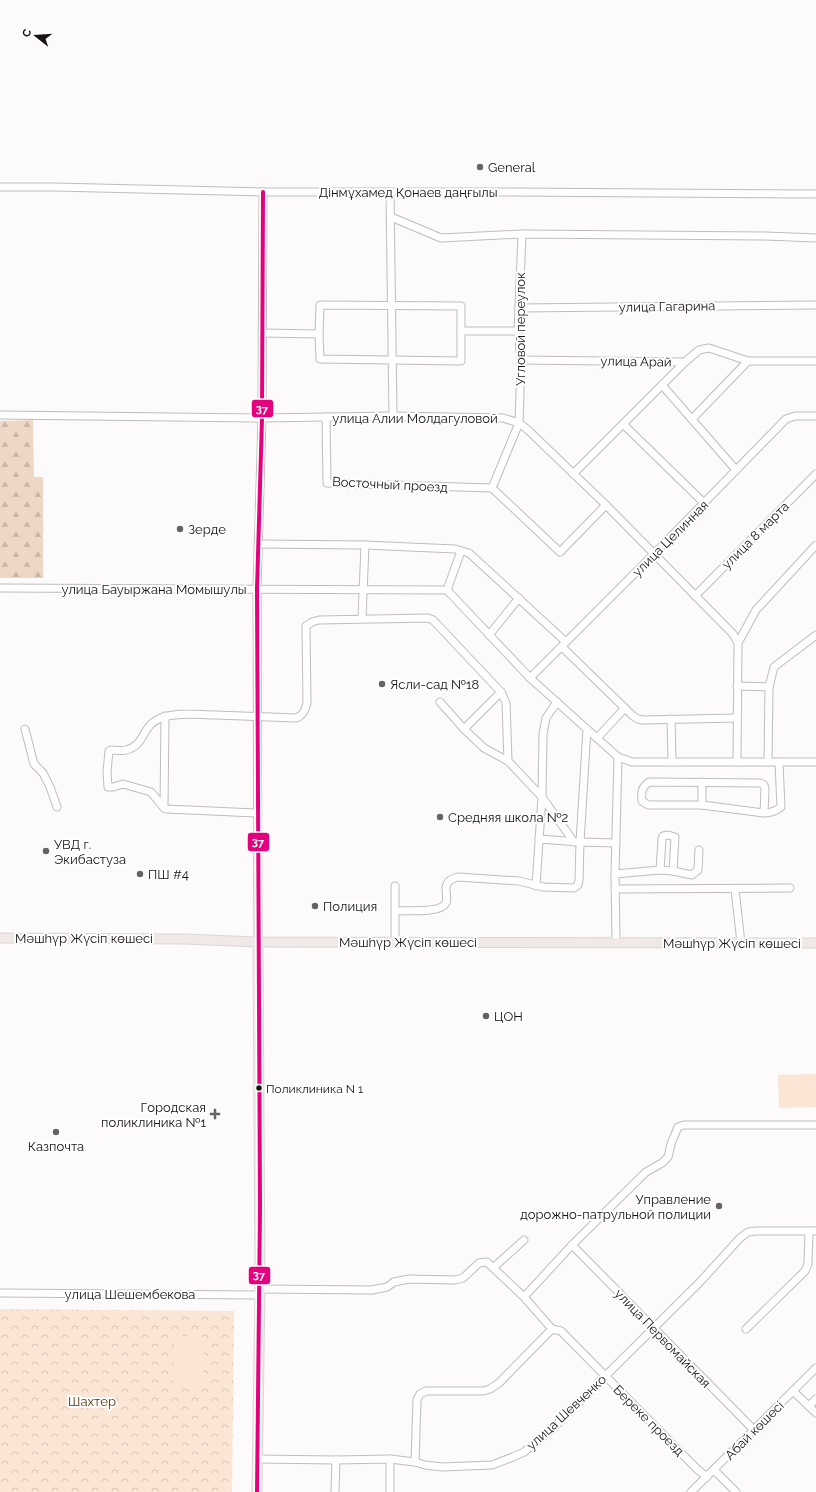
<svg xmlns="http://www.w3.org/2000/svg" width="816" height="1492" font-family="Raleway,sans-serif">
<style>
.forest{fill:url(#forest-firs)}
.park{fill:url(#park-crowns)}
.pitch{fill:#fbe6d6}
.lines{fill:none;stroke-linecap:round;stroke-linejoin:round}
.minor-casing{stroke:#c1bcbc;stroke-width:9}
.major-casing{stroke:#d9d7d7;stroke-width:11}
.minor{stroke:#fffefe;stroke-width:7}
.major{stroke:#f0e9e7;stroke-width:9}
.bus-1-casing{stroke:#fff;stroke-width:7}
.bus-1{stroke:#e5007d;stroke-width:4}
.poi-dot{fill:#686363;stroke:#fff;stroke-width:1.5}
.bus-dot{fill:#191212;stroke:#fff;stroke-width:1.5}
.labels{text-anchor:middle;stroke-width:4;stroke-linejoin:round;paint-order:stroke}
.bus-label{font-size:12px;fill:#191212;stroke:#fff;text-anchor:start}
.poi-label{font-size:13px;fill:#191212;stroke:#fff;text-anchor:start}
.street-label{font-size:13px;fill:#191212;stroke:#fff}
.park-label{font-size:13px;fill:#5c340c;stroke:#fff}
.line-badge{stroke:#fff;stroke-width:1.5}
.badge-label{font-size:11px;text-anchor:middle;font-weight:bold;fill:#fff}
</style>
<defs>
<pattern id="forest-firs" width="22" height="20" patternUnits="userSpaceOnUse"><rect width="22" height="20" fill="#efd7c5"/><path d="M5 1l3.5 6h-7zM16 11l3.5 6h-7z" fill="#ccb8a8"/></pattern>
<pattern id="park-crowns" width="20" height="18" patternUnits="userSpaceOnUse"><rect width="20" height="18" fill="#fbe6d6"/><path d="M2 6a3 3 0 1 1 6 0M12 15a3 3 0 1 1 6 0" fill="none" stroke="#d7c4b7"/></pattern>
</defs>
<rect width="100%" height="100%" fill="#fcfafa"/>
<polygon class="forest" points="33,420 34,477 43,477 43,578 0,578 0,421"/>
<polygon class="park" points="0,1309 234,1311 232,1492 0,1492"/>
<g class="pitch">
<polygon points="816,1074 816,1107 779,1108 778,1075"/>
<polygon points="174,1336 204,1337 203,1384 173,1383"/>
</g>
<g class="lines">
<defs>
<g id="minor">
<polyline points="0,187 55,187 263,192 515,192 816,194"/>
<polyline points="390,193 393,416"/>
<polyline points="391,217 441,238 522,234 765,236 816,238"/>
<polyline points="522,234 518,331 521,360 519,423 492,488 560,552 606,505"/>
<polyline points="519,308 816,305"/>
<polyline points="262,333 319,334 320,305 461,306 461,331 518,331"/>
<polyline points="319,334 320,359 461,361 461,331"/>
<polyline points="521,360 685,362 699,350 709,348 748,361 816,361"/>
<polyline points="662,385 736,470"/>
<polyline points="0,415 262,418 393,416 503,418 519,423 528,430 606,505 733,634 738,643 737,762"/>
<polyline points="326,417 327,483 492,488"/>
<polyline points="692,419 748,361"/>
<polyline points="623,424 704,503"/>
<polyline points="573,474 685,362"/>
<polyline points="258,544 365,545 455,549 469,553 566,642"/>
<polyline points="0,588 447,590 530,678 618,757 632,762 816,762"/>
<polyline points="447,590 461,551"/>
<polyline points="695,596 816,474"/>
<polyline points="362,618 365,545"/>
<polyline points="489,635 519,598"/>
<polyline points="738,643 756,610 816,545"/>
<polyline points="562,647 633,716 638,719 643,720 737,718"/>
<polyline points="530,678 654,554 786,419 795,416 816,416"/>
<polyline points="737,686 769,687 774,667 816,635"/>
<polyline points="440,702 464,729 484,748 508,761"/>
<polyline points="671,719 672,762"/>
<polyline points="25,729 34,764 43,773 50,787 57,807"/>
<polyline points="464,729 501,692"/>
<polyline points="597,738 625,708"/>
<polyline points="768,762 769,687"/>
<polyline points="702,782 702,805"/>
<polyline points="164,808 165,716"/>
<path d="M258,813L166,809L164,808L151,792L123,784L113,787H108L107,772L109,751L111,750C116,750 122,751 126,750C147,745 140,724 164,717C180,712 199,715 216,715C243,716 269,717 296,718C304,715 305,710 307,703L306,626L312,622L319,620L428,618L433,620L501,692L506,703L508,761L542,797L574,842"/>
<path d="M764,813L765,789L764,785L760,783L649,782C642,787 641,792 642,801L648,805H702L764,813C770,813 776,811 781,807L779,762"/>
<polyline points="539,839 580,842 587,729"/>
<polyline points="660,870 662,839 663,836 668,835 675,837 673,871"/>
<polyline points="615,874 660,870 673,871 692,875 698,870 699,850"/>
<polyline points="536,886 542,797 543,734 546,718 557,702"/>
<polyline points="615,889 790,888"/>
<polyline points="735,889 741,943"/>
<path d="M396,911C407,910 434,913 443,906C454,899 435,883 458,877L519,881L543,887L574,888L578,885L579,880L580,842L616,843"/>
<polyline points="258,942 257,589 262,418 263,192"/>
<polyline points="395,942 395,886"/>
<polyline points="616,942 615,874 618,757"/>
<polyline points="572,1245 754,1430"/>
<polyline points="493,1268 524,1240"/>
<polyline points="260,1289 372,1290 387,1287 394,1282 409,1279 455,1280 463,1278 479,1263 487,1262 524,1297 552,1329 561,1331 697,1469 707,1477"/>
<polyline points="0,1293 260,1295"/>
<polyline points="524,1297 572,1245 646,1172 662,1163 668,1157 671,1144 678,1127 684,1125 816,1125"/>
<polyline points="746,1329 805,1271 808,1264 809,1231"/>
<polyline points="793,1391 816,1413"/>
<polyline points="809,1406 816,1399"/>
<polyline points="257,1459 336,1460 390,1459 415,1462 425,1465 442,1467 492,1465 513,1457 524,1452 550,1431 700,1282 740,1238 748,1232 756,1231 816,1231"/>
<polyline points="415,1462 417,1400 420,1394 426,1391 483,1391 490,1389 499,1383 552,1329"/>
<polyline points="714,1470 736,1492"/>
<polyline points="335,1492 336,1460"/>
<polyline points="390,1492 390,1459"/>
<polyline points="691,1492 816,1368"/>
</g>
<g id="major">
<polyline points="0,938 185,939 258,942 816,943"/>
<polyline points="257,1492 260,1289 258,942"/>
</g>
</defs>
<use href="#minor" class="minor-casing"/>
<use href="#major" class="major-casing"/>
<use href="#minor" class="minor"/>
<use href="#major" class="major"/>
<defs>
<polyline id="bus-1" points="257,1492 260,1208 257,589 262,418 263,192"/>
</defs>
<use href="#bus-1" class="bus-1-casing"/>
<use href="#bus-1" class="bus-1"/>
</g>
<g class="poi-dot">
<circle cx="480" cy="167" r="4"/>
<circle cx="180" cy="529" r="4"/>
<circle cx="382" cy="684" r="4"/>
<circle cx="440" cy="817" r="4"/>
<circle cx="46" cy="851" r="4"/>
<circle cx="140" cy="874" r="4"/>
<circle cx="315" cy="906" r="4"/>
<circle cx="486" cy="1016" r="4"/>
<path d="M213 1108h4v4h4v4h-4v4h-4v-4h-4v-4h4z"/>
<circle cx="56" cy="1132" r="4"/>
<circle cx="719" cy="1206" r="4"/>
</g>
<circle class="bus-dot" cx="259" cy="1088" r="3.5"/>
<g class="labels">
<g class="bus-label">
<text x="266" y="1093">Поликлиника N 1</text>
</g>
<g class="poi-label">
<text x="488" y="172">General</text>
<text x="188" y="534">Зерде</text>
<text x="390" y="689">Ясли-сад №18</text>
<text x="448" y="822">Средняя школа №2</text>
<text x="54" y="849">УВД г.<tspan x="54" dy="15">Экибастуза</tspan></text>
<text x="148" y="879">ПШ #4</text>
<text x="323" y="911">Полиция</text>
<text x="494" y="1021">ЦОН</text>
<text x="206" y="1112" text-anchor="end">Городская<tspan x="206" dy="15">поликлиника №1</tspan></text>
<text x="56" y="1151" text-anchor="middle">Казпочта</text>
<text x="711" y="1204" text-anchor="end">Управление<tspan x="711" dy="15">дорожно-патрульной полиции</tspan></text>
</g>
<g class="street-label">
<text x="408" y="197">Дінмұхамед Қонаев даңғылы</text>
<text transform="translate(667 306) rotate(-1)" y="5">улица Гагарина</text>
<text transform="translate(520 329) rotate(-90)" y="5">Угловой переулок</text>
<text transform="translate(636 361) rotate(1)" y="5">улица Арай</text>
<text x="415" y="423">улица Алии Молдагуловой</text>
<text transform="translate(390 484) rotate(3)" y="5">Восточный проезд</text>
<text transform="translate(755 535) rotate(-45)" y="5">улица 8 марта</text>
<text transform="translate(670 538) rotate(-45)" y="5">улица Целинная</text>
<text x="154" y="594">улица Бауыржана Момышулы</text>
<text x="84" y="943">Мәшһүр Жүсіп көшесі</text>
<text x="408" y="947">Мәшһүр Жүсіп көшесі</text>
<text x="732" y="948">Мәшһүр Жүсіп көшесі</text>
<text x="130" y="1299">улица Шешембекова</text>
<text transform="translate(663 1338) rotate(46)" y="5">улица Первомайская</text>
<text transform="translate(566 1412) rotate(-43)" y="5">улица Шевченко</text>
<text transform="translate(649 1420) rotate(45)" y="5">Береке проезд</text>
<text transform="translate(754 1430) rotate(-45)" y="5">Абай көшесі</text>
</g>
<g class="park-label">
<text x="92" y="1406">Шахтер</text>
</g>
</g>
<g class="line-badge">
<rect x="251" y="399" width="23" height="19" rx="4" fill="#e5007d"/>
<rect x="247" y="832" width="23" height="20" rx="4" fill="#e5007d"/>
<rect x="248" y="1266" width="23" height="19" rx="4" fill="#e5007d"/>
</g>
<g class="badge-label">
<text x="262" y="413">37</text>
<text x="258" y="846">37</text>
<text x="259" y="1279">37</text>
</g>
<g transform="translate(36 36) rotate(287)" stroke="#ffffff" stroke-width="3" paint-order="stroke">
<path d="M0-3L7 15L0 10L-7 15Z" fill="#191212"/>
<text y="-6" font-size="11" font-weight="bold" text-anchor="middle" fill="#191212">С</text>
</g>
</svg>
